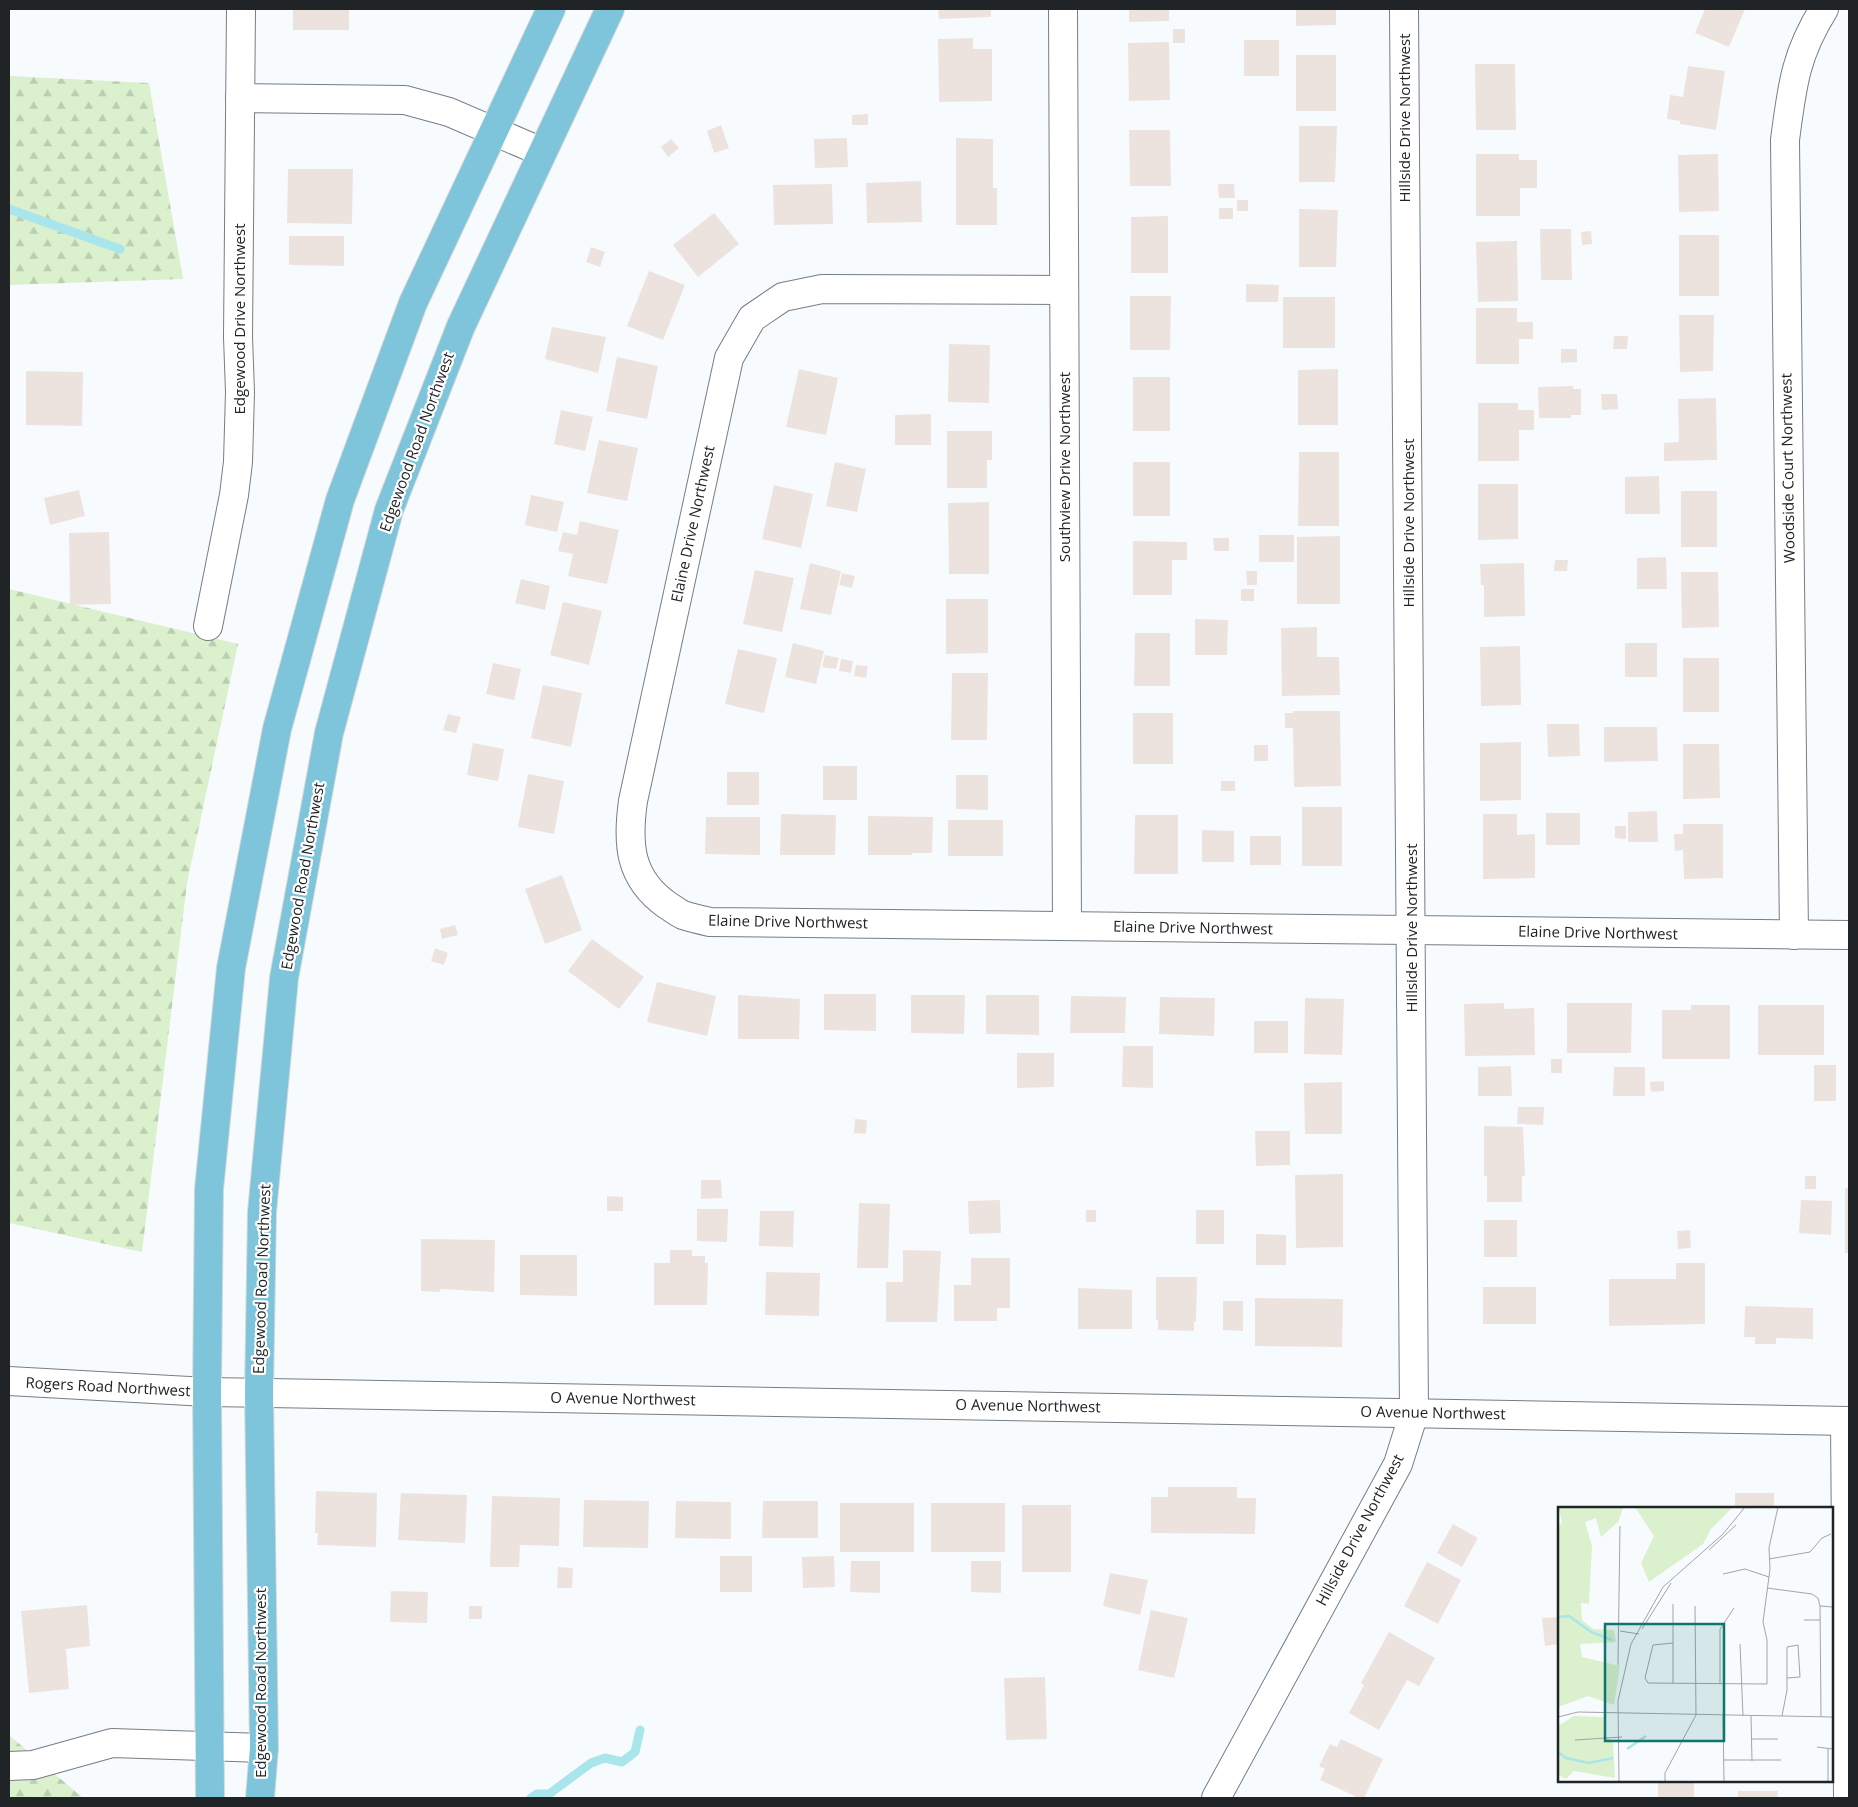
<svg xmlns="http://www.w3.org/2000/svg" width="1858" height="1807" font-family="'Open Sans',sans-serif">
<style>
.forest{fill:url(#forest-firs)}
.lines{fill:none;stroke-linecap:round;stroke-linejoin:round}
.stream{stroke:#a9e6ec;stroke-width:9}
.building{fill:#ede3de}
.minor-casing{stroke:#767d84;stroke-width:30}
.tertiary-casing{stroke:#767d84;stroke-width:30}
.primary-casing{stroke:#d7d8d8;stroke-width:30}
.minor{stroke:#fff;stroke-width:28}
.tertiary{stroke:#fff;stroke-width:28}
.primary{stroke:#7ec4da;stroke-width:28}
.labels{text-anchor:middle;stroke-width:4.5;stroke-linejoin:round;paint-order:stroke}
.street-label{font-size:15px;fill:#212426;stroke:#fff}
.inset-river{fill:none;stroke:#a9e6ec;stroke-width:2.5}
.inset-road{fill:none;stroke:#a2a5a8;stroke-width:1}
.view{fill:#0f766e;fill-opacity:0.15;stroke:#0f766e;stroke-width:2.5}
.inset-edge{fill:none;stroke:#212426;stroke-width:2.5}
</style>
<defs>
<pattern id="forest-firs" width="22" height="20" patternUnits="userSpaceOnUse" patternTransform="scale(1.25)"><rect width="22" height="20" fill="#dbf0cd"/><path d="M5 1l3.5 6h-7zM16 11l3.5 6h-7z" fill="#bcceb0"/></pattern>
</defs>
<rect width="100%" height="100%" fill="#f8fbfe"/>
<g class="forest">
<polygon points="9,76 149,83 183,279 9,285"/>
<polygon points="9,589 238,644 187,883 142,1252 9,1223"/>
<polygon points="9,1735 83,1798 9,1798"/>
</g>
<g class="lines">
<g class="stream">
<polyline points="9,209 120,249"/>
<polyline points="531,1798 537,1794 549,1794 591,1763 605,1758 622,1762 635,1752 640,1730"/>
</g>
</g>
<g class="building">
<rect x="293" y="9" width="56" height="21"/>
<polygon points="938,9 991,9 991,17 939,19"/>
<polygon points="1129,9 1169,9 1169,21 1129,22"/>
<polygon points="1296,9 1336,9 1336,25 1296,26"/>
<polygon points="1705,9 1745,9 1729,47 1695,33"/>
<rect x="1173" y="29" width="12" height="14"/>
<polygon points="973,38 973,49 992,49 992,101 939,102 938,39"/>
<rect x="1244" y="40" width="35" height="36"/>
<polygon points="1169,42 1170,100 1129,101 1128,43"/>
<rect x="1296" y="55" width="40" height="56"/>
<polygon points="1475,64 1515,64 1516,130 1476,130"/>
<polygon points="1688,66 1725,71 1716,130 1680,124 1680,121 1667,119 1670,95 1683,97"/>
<polygon points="868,114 868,125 852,125 852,115"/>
<polygon points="721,125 729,148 714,153 707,131"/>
<polygon points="1299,126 1337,126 1335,182 1299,182"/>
<polygon points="1129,130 1170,130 1171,186 1130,186"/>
<polygon points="847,138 848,167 815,168 814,139"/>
<polygon points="956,138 993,139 993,188 997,188 997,225 956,225"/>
<polygon points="671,139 679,148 668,157 661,147"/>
<polygon points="1476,154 1519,154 1519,160 1537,160 1537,188 1520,188 1520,216 1476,216"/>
<polygon points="1718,154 1719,211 1679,212 1678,155"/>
<polygon points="288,169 353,169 352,224 287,223"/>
<polygon points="921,181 922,222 867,223 866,183"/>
<polygon points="832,184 833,224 774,225 773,185"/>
<polygon points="1218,184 1234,184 1235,198 1219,198"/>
<rect x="1237" y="200" width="11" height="11"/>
<rect x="1219" y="208" width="14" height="11"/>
<polygon points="1299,209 1338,210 1336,267 1299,267"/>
<polygon points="714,213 739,244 698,277 673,245"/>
<polygon points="1168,216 1168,273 1131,273 1131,217"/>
<polygon points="1540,229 1571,229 1572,280 1541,280"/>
<polygon points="1591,231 1592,244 1582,245 1581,232"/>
<rect x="1679" y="235" width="40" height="61"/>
<polygon points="289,236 344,236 344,266 289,265"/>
<polygon points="1517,241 1518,301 1478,302 1476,242"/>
<polygon points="591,247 605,252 600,267 586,262"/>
<polygon points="649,271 685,285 663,340 627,326"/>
<polygon points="1246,284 1279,285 1278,302 1246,302"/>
<polygon points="1130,296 1171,296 1170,350 1130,350"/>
<rect x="1283" y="297" width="52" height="51"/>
<polygon points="1476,308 1517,308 1517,322 1533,322 1533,339 1519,339 1519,364 1476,364"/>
<polygon points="1679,315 1714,315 1713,371 1680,372"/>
<polygon points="552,327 606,337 598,373 545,359"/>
<polygon points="1614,336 1628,336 1627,349 1613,349"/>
<polygon points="949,344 990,345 989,403 948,402"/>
<polygon points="1561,349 1577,349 1577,362 1561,363"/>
<polygon points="617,357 658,366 647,419 606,411"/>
<polygon points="799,369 838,378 826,435 786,427"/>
<polygon points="1338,369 1338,425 1298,425 1298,370"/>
<polygon points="26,371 83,372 82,426 26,425"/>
<rect x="1133" y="377" width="37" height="54"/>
<polygon points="1573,386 1573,389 1581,389 1581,415 1571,415 1571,418 1539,418 1538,387"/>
<polygon points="1601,394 1617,394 1618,409 1602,410"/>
<polygon points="1716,398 1717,460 1664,461 1664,443 1679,442 1678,399"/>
<polygon points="1478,403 1518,403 1518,410 1534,410 1534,430 1519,430 1519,461 1478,461"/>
<polygon points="561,410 593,417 585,451 554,444"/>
<polygon points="931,414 931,445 895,445 895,415"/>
<polygon points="947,431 992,431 992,460 987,460 987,488 947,488"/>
<polygon points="599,440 638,448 627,501 587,493"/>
<polygon points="1299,452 1339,452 1339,526 1298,526"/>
<polygon points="835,462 866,469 857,512 826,506"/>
<rect x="1133" y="462" width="37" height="54"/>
<polygon points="1659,476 1660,514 1625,514 1625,477"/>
<polygon points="1478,484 1518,484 1518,539 1478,540"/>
<polygon points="774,485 813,494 801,548 762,539"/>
<polygon points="79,490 85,516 50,525 44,498"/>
<rect x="1681" y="491" width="36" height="56"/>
<polygon points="531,495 564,502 557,532 525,525"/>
<polygon points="989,502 989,574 949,574 948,503"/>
<polygon points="580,521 619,530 607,584 568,576 573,554 558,551 563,532 577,535"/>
<polygon points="109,532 111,604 70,605 69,533"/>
<rect x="1259" y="535" width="35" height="27"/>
<polygon points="1340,536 1340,604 1297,604 1297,537"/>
<polygon points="1213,538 1229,538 1229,551 1214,551"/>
<polygon points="1133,541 1187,542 1187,560 1172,560 1172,595 1133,595"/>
<polygon points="1666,557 1667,589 1637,589 1637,558"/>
<polygon points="1555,560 1568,560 1567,571 1554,571"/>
<polygon points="810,563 841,571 831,615 800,609"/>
<polygon points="1524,563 1525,616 1484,617 1484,585 1481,585 1480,564"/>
<polygon points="755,570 794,578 782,632 743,624"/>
<polygon points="1246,571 1257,571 1257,585 1247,585"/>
<polygon points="1681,572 1718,572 1719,627 1682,628"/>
<polygon points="842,573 855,576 852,588 839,585"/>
<polygon points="521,579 550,586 545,610 515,603"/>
<rect x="1241" y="589" width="13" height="12"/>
<polygon points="946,599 988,599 988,653 946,654"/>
<polygon points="563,602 602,611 589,665 550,655"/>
<polygon points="1195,619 1228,620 1227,655 1195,655"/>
<polygon points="1317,627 1317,657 1339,657 1340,695 1282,696 1281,628"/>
<polygon points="1135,633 1170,633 1170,686 1134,686"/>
<polygon points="793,643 824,651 816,684 785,677"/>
<rect x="1625" y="643" width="32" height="34"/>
<polygon points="1520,646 1521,705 1481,706 1480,647"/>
<polygon points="738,649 777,658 764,713 725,704"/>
<polygon points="825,655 839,658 836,669 822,667"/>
<rect x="1683" y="658" width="36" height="54"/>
<polygon points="841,659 853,661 851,673 839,671"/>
<polygon points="493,663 521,669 514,700 486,694"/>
<polygon points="856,665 868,666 866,678 854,676"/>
<polygon points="952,673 988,673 987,740 951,740"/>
<polygon points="543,685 582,693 571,747 531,738"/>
<polygon points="1293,711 1340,711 1341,786 1294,787 1293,728 1285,728 1285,713 1293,713"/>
<rect x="1133" y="713" width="40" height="51"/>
<polygon points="448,714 461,717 456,733 443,730"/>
<polygon points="1547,724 1579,724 1580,756 1548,757"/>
<polygon points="1604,727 1657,727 1658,761 1604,762"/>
<polygon points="1521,742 1521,800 1480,801 1480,743"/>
<polygon points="473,743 504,749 498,781 467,775"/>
<polygon points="1683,744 1719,744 1720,798 1683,799"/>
<rect x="1254" y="745" width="14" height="16"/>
<rect x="823" y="766" width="34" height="34"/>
<rect x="727" y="772" width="32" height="33"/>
<polygon points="528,774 564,781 554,834 518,827"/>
<polygon points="956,775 988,775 988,810 956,809"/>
<rect x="1221" y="781" width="14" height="10"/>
<rect x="1302" y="807" width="40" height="59"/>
<polygon points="1657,811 1658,842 1628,842 1628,812"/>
<rect x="1546" y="813" width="34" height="32"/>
<polygon points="781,814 836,815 835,855 780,855"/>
<polygon points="1483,814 1517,814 1517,835 1535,834 1535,878 1483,879"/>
<polygon points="1135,815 1178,815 1178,874 1134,874"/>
<polygon points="868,816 933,817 932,853 912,853 912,855 868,855"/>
<polygon points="706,817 760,817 760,855 705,854"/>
<rect x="948" y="820" width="55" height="36"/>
<polygon points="1683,824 1723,824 1723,878 1684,879 1683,850 1675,851 1674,834 1683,834"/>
<polygon points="1615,826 1626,826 1626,839 1615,838"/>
<polygon points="1202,830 1234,831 1234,862 1202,862"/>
<rect x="1250" y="836" width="31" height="29"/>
<polygon points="562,875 582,930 545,944 525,889"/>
<polygon points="455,925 458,935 442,939 440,929"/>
<polygon points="592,939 644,977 619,1009 568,971"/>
<polygon points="435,948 448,953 444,965 431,961"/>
<polygon points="657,982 716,996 707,1036 647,1022"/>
<polygon points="824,994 876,994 876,1031 824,1030"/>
<polygon points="738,995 800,999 799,1039 738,1039"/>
<polygon points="911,995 965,995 964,1034 911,1033"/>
<polygon points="986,995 1039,995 1039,1035 986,1034"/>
<polygon points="1071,996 1126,997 1125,1033 1070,1033"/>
<polygon points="1160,997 1215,998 1214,1036 1159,1034"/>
<polygon points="1305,998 1344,999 1342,1055 1304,1054"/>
<polygon points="1504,1003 1504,1009 1534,1008 1535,1055 1465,1056 1464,1004"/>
<polygon points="1567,1003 1632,1003 1631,1053 1567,1053"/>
<polygon points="1691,1005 1730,1005 1730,1059 1662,1059 1662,1010 1691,1010"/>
<rect x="1758" y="1005" width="66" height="50"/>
<rect x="1254" y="1021" width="34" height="32"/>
<polygon points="1123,1046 1153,1046 1153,1088 1122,1087"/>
<polygon points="1017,1053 1054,1053 1054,1087 1017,1088"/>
<rect x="1551" y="1059" width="11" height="14"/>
<rect x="1814" y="1065" width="22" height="36"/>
<polygon points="1511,1066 1512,1096 1478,1096 1478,1067"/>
<polygon points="1614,1067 1645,1067 1645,1096 1613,1096"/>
<polygon points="1664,1081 1664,1091 1651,1092 1650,1082"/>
<polygon points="1342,1082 1342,1134 1305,1134 1304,1083"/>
<polygon points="1518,1107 1544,1107 1543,1125 1517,1124"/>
<polygon points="855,1119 867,1120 866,1134 854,1133"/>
<polygon points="1484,1126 1523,1127 1525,1176 1522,1176 1522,1202 1487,1202 1487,1176 1484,1176"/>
<polygon points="1255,1131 1290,1131 1290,1165 1256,1166"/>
<polygon points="1343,1174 1343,1247 1296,1248 1295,1175"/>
<rect x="1805" y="1176" width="11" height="13"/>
<polygon points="701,1180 721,1180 722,1198 701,1199"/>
<rect x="1845" y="1188" width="4" height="65"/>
<polygon points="607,1196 623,1197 623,1211 607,1211"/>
<polygon points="1000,1200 1001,1233 969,1234 968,1201"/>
<polygon points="1801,1200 1832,1201 1831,1235 1799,1233"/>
<polygon points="859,1203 890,1204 888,1268 857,1268"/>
<polygon points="697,1209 728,1209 727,1242 697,1241"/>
<rect x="1086" y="1210" width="10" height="12"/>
<rect x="1196" y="1210" width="28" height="34"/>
<polygon points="760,1211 794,1211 793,1247 759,1246"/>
<rect x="1484" y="1220" width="33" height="37"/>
<polygon points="1690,1230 1691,1248 1678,1249 1677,1231"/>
<polygon points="1256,1234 1286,1235 1286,1265 1256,1265"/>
<polygon points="421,1239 495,1240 494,1292 440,1289 440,1292 421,1291"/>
<polygon points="670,1250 692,1250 692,1256 705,1256 705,1263 708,1263 707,1305 654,1305 654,1263 670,1263"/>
<polygon points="903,1250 941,1251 937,1322 886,1322 886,1282 903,1282"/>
<polygon points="520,1255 577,1255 577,1296 520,1295"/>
<polygon points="971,1258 1010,1258 1010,1308 997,1308 997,1321 954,1321 954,1285 971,1285"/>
<polygon points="1676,1263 1705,1263 1705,1324 1609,1326 1609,1279 1676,1279"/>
<polygon points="766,1272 820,1273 819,1316 765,1315"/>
<polygon points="1156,1277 1197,1277 1196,1322 1194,1321 1194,1331 1158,1330 1158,1320 1156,1320"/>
<rect x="1483" y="1287" width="53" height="37"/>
<polygon points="1078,1288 1132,1290 1132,1329 1078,1329"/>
<polygon points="1255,1298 1343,1299 1342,1347 1255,1346"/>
<polygon points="1223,1301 1243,1301 1243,1331 1223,1330"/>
<polygon points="1745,1306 1813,1308 1813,1339 1776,1338 1776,1344 1755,1344 1755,1337 1744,1337"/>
<polygon points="1168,1487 1237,1487 1237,1498 1256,1498 1255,1534 1151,1533 1151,1497 1168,1497"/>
<polygon points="316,1491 377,1493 376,1547 317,1545 318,1533 315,1533"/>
<polygon points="401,1493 467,1495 465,1543 398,1540"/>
<rect x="1735" y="1493" width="39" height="15"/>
<polygon points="492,1496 560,1498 559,1546 520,1545 519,1567 490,1567"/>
<polygon points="584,1500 649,1501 648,1548 583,1547"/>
<polygon points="676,1501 731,1502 731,1539 675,1538"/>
<polygon points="763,1501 818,1501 818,1538 762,1538"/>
<rect x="840" y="1503" width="74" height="49"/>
<rect x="931" y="1503" width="74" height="49"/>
<rect x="1022" y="1505" width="49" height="67"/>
<polygon points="1453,1524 1478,1538 1462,1567 1437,1553"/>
<rect x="720" y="1556" width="32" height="36"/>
<polygon points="834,1556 835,1587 803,1588 802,1557"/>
<polygon points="851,1561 880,1561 880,1593 850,1592"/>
<polygon points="971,1561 1001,1561 1001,1593 971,1592"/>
<polygon points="1427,1562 1461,1580 1438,1624 1404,1606"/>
<polygon points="558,1567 573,1568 572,1588 557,1588"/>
<polygon points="1110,1573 1148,1580 1140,1615 1103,1606"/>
<polygon points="391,1591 428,1592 427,1623 390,1622"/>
<polygon points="87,1605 90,1646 66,1649 69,1689 29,1693 21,1611"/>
<rect x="469" y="1606" width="13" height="13"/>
<polygon points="1151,1610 1188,1618 1174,1678 1138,1670"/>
<polygon points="1559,1617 1559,1644 1545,1646 1542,1618"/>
<polygon points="1389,1632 1435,1658 1419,1686 1407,1680 1379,1730 1349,1713 1364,1685 1361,1683"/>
<polygon points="1045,1677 1047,1739 1006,1740 1004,1678"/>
<polygon points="1341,1739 1383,1759 1364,1798 1359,1798 1320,1780 1325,1769 1319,1766 1330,1744 1337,1747"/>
<rect x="1658" y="1782" width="36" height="16"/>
<polygon points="1738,1791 1778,1791 1777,1798 1738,1798"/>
</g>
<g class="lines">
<defs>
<g id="minor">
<polyline points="1063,9 1067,926"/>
<polyline points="240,98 405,100 449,112 542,152"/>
<path d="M1064,290L822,289L783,297L752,318L729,358L633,801C627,844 629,878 667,905C672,908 678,913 683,915C692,918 701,920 710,922L1849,935"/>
<polyline points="208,626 234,495 238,462 240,392 238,337 241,9"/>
<path d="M1794,935L1785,140C1792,87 1795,55 1824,9"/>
<polyline points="1845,1421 1848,1798"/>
<polyline points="9,1766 33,1765 112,1743 264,1748"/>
<polyline points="1216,1798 1398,1464 1414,1413 1404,9"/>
</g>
<polyline id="tertiary" points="9,1381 207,1392 1849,1421"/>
<g id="primary">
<polyline points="210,1798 207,1392 209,1189 231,968 277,729 340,500 413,303 551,9"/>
<polyline points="260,1798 264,1748 259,1393 262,1212 284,978 329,733 389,510 461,326 610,9"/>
</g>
</defs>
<use href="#minor" class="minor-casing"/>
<use href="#tertiary" class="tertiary-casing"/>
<use href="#primary" class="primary-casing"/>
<use href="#minor" class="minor"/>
<use href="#tertiary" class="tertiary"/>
<use href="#primary" class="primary"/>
</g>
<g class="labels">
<g class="street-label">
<text transform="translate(1405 118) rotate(-90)" y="5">Hillside Drive Northwest</text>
<text transform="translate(240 319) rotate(-90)" y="5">Edgewood Drive Northwest</text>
<text transform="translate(417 442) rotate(-70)" y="5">Edgewood Road Northwest</text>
<text transform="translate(1065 467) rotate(-90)" y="5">Southview Drive Northwest</text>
<text transform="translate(1788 468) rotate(-91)" y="5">Woodside Court Northwest</text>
<text transform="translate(1409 523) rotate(-90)" y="5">Hillside Drive Northwest</text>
<text transform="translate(693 524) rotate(-78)" y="5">Elaine Drive Northwest</text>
<text transform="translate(303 876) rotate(-80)" y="5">Edgewood Road Northwest</text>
<text transform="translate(788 922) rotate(1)" y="5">Elaine Drive Northwest</text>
<text transform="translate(1193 928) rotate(1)" y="5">Elaine Drive Northwest</text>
<text transform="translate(1412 928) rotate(-90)" y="5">Hillside Drive Northwest</text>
<text transform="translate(1598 933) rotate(1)" y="5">Elaine Drive Northwest</text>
<text transform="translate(262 1279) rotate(-88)" y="5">Edgewood Road Northwest</text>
<text transform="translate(108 1387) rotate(3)" y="5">Rogers Road Northwest</text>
<text transform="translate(623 1399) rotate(1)" y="5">O Avenue Northwest</text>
<text transform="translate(1028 1406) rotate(1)" y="5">O Avenue Northwest</text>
<text transform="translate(1433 1413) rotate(1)" y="5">O Avenue Northwest</text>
<text transform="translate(1360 1530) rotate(-62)" y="5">Hillside Drive Northwest</text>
<text transform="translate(261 1683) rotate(-90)" y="5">Edgewood Road Northwest</text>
</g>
</g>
<g transform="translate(1558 1507)">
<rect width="275" height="275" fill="#f8fbfe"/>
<path d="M0,0H65L61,14L43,30L38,11L27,15L34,39L31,97L23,96L24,113L35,122L56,123L58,135L22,137L24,150L62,159L56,198L30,189L0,200V23L4,14ZM77,0H173L174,1L153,22L145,37L91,75L83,56L96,29ZM16,209L46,210V228L55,235L57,271L16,264L8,272L0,268V219Z" fill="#dbf0cd"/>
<path class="inset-river" d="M0,110L11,109L33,125L54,133M69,242L88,229M0,245L8,251L31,256L55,251"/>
<path class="inset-road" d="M151,43L178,18M211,52L252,45L264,31L273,27M165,67L187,62L211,70M209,81L254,87L260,91L262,99L275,100M115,97V177M262,99L263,210M246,113H262M84,122L113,76M62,124L81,127M115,136L95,138L87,171L90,176L209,177V133L205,115L212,62L211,41L220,0M182,137L185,209M60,158L62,19M162,177V122L176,101M165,209L166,275M193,209L194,254M224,209L229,183V140L240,138L242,170L229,171M0,210L20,205L275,210M193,232H220M17,233L64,230M259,240L275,242M270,242V275M166,253H223M61,275L60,194L73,137L105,80L165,27L187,0M107,275V266L138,208L137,99"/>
<path class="view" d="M47,117H166V234H47Z"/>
<rect width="275" height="275" class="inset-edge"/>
</g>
<rect width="1858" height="1807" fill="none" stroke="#212426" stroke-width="20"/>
</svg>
